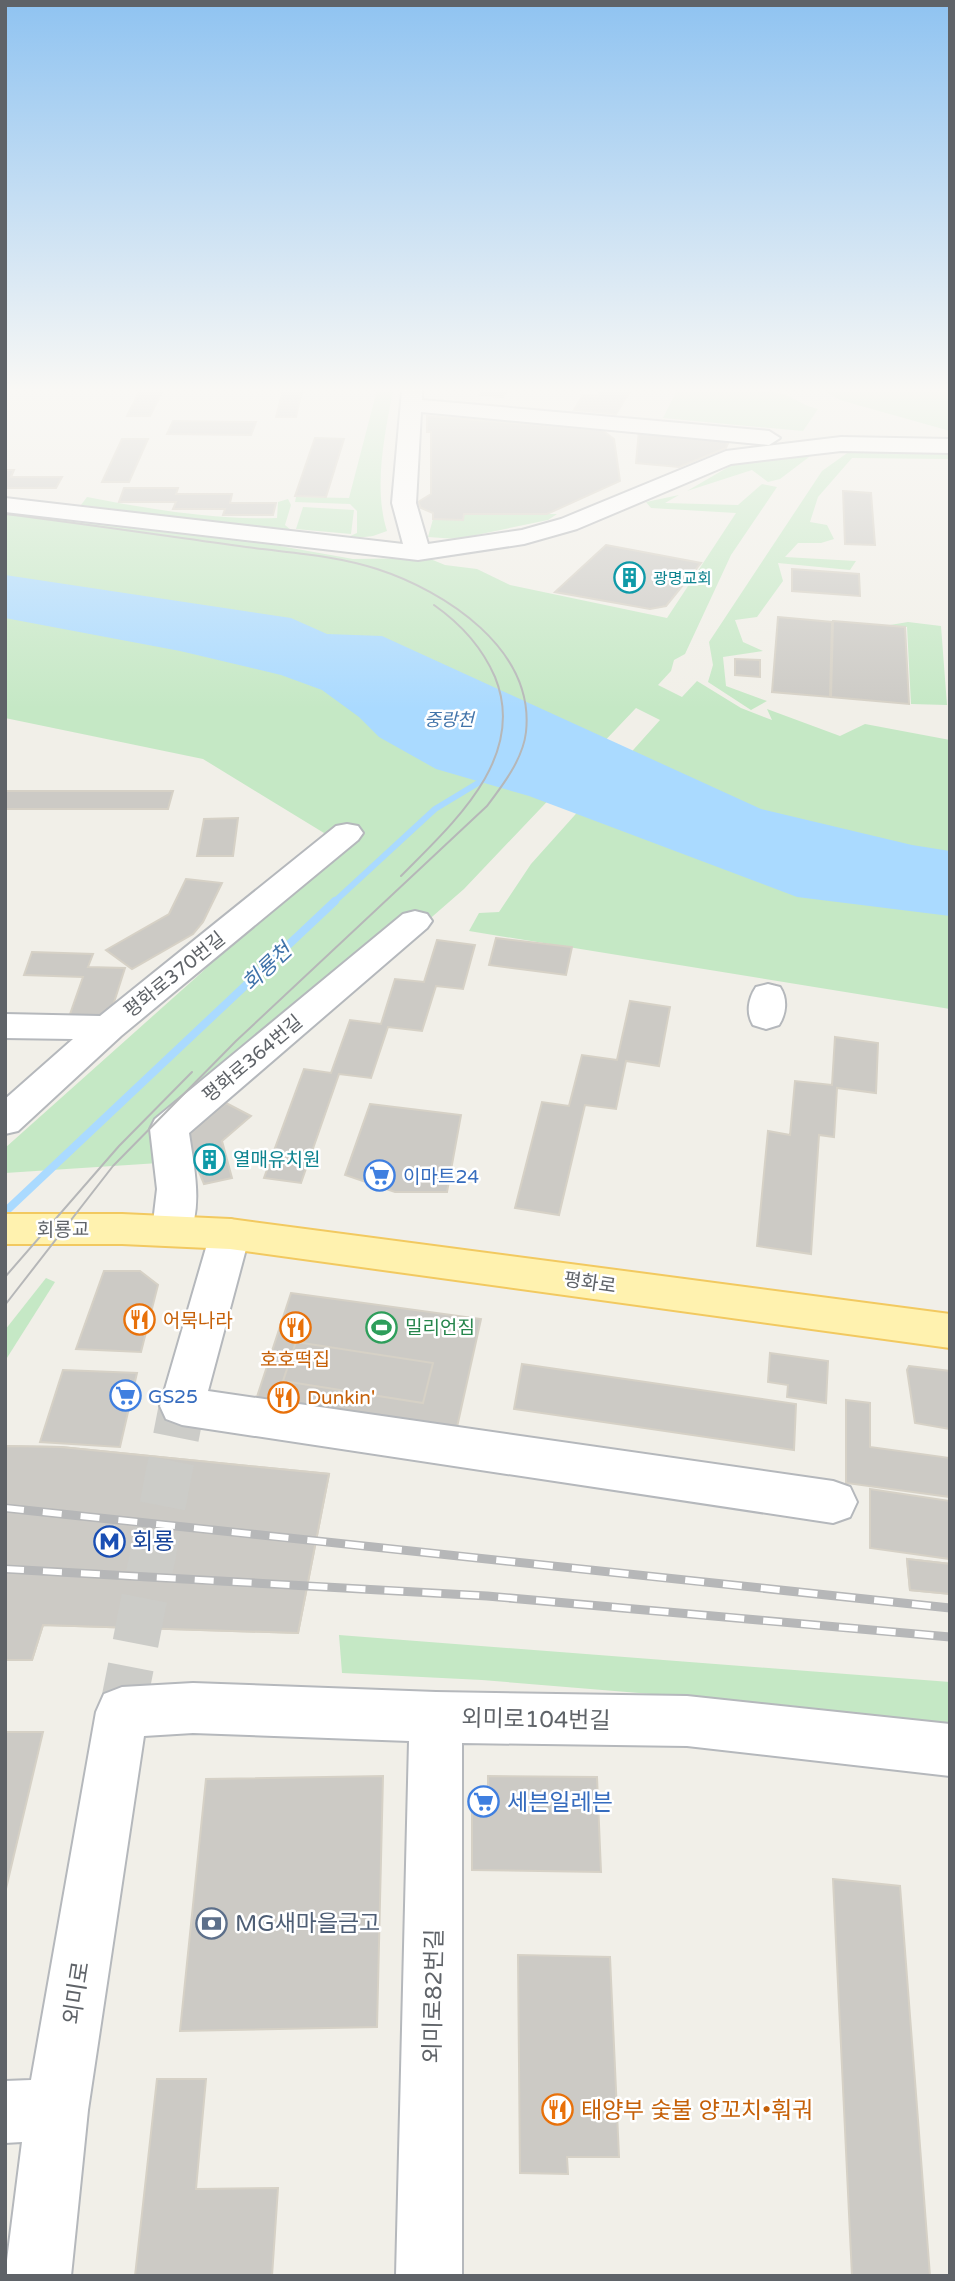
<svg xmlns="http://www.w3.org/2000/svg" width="955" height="2281" font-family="'Varela Round','Noto Sans KR',sans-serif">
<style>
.green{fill:#c5e8c5}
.water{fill:#aadaff}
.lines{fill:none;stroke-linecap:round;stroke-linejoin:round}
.stream-far1{stroke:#aadaff;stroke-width:6}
.stream{stroke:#aadaff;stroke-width:8}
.building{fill:#cccac5;stroke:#d6d1c6;stroke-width:2}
.minor-tunnel{stroke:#ccccc8;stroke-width:46;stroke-dasharray:46 24;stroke-linecap:butt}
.minor-casing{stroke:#b5b8bc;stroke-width:4}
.major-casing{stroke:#f2c960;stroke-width:4}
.minor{fill:#fff;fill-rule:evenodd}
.major{fill:#fff2af;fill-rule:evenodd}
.tram{stroke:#b6b7b8;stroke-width:2}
.rail-casing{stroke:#b6b7b8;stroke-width:9}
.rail{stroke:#fff;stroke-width:6;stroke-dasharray:19;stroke-linecap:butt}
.labels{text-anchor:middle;stroke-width:5;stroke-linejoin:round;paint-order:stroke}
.far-culture-label{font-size:16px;fill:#0d838f;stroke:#fff;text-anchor:start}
.far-water-label{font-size:18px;font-style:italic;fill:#4174aa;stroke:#fff}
.street-label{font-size:19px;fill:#5f6368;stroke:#fff}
.culture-label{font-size:19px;fill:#0d838f;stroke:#fff;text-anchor:start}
.shop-label{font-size:19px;fill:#366cbe;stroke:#fff;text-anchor:start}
.food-label{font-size:19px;fill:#c56008;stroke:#fff;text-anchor:start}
.leisure-label{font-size:19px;fill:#27864d;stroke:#fff;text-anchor:start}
.water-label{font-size:21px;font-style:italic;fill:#4174aa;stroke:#fff}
.near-transit-label{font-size:23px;fill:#164399;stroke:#fff;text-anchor:start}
.near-street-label{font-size:23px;fill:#5f6368;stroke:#fff}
.near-shop-label{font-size:23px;fill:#366cbe;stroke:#fff;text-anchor:start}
.near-service-label{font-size:23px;fill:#4e5e75;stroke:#fff;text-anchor:start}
.near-food-label{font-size:23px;fill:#c56008;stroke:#fff;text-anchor:start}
</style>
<rect width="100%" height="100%" fill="#f1efe8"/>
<g class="green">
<path d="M377,390H393C385,434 373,487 387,531L373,536L341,540L81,505L87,497C149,509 213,520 277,518L278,502L288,499L291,505L285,525L292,531L348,537L357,533V511L350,504L295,502L296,497L349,498Z"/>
<path d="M677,390C700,390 769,387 788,396C799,401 805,406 818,409L803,431L663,418Z"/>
<polygon points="823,390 950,390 950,431 840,400"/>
<polygon points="950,450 950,459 852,458 818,497 810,522 827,525 834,539 821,543 798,543 785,557 856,561 850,570 778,563 783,581 757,617 735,620 743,642 763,651 723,657 726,686 767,701 751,710 708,682 713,665 709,642 822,471 850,451"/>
<polygon points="809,452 809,457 780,479 768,482 752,470 687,491 737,462"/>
<polygon points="762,484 777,487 731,555 685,654 674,660 671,671 658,685 682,697 697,681 741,708 772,720 767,709 840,736 865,724 950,740 950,1009 469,931 479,913 499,912 531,864 660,720 636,708 464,889 202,1117 159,1163 5,1173 5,1148 201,973 312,866 324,833 203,759 5,718 5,509 263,543 353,559 428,558 445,565 477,569 510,585 667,618 736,513 651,508 646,502 679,495 665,503 738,505"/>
<polygon points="303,507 354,510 351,534 296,529"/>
<polygon points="464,514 557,514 548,520 457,539 428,537 433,519 463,520"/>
<polygon points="908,622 941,626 947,705 911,704 907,627 890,625"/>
<polygon points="46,1278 55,1282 5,1361 5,1330"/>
<polygon points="339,1635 950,1682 950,1729 796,1706 482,1680 342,1673"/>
</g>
<polygon class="water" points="5,575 291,618 327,634 382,636 761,809 912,845 950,851 950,916 797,897 529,796 436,769 379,737 359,717 322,690 281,675 180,651 5,618"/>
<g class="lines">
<polyline class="stream-far1" points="333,903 435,809 488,777"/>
<polyline class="stream" points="5,1212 335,901"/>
</g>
<g class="building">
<polygon points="140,390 163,390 150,416 127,416"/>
<polygon points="283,390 302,390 296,417 276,417"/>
<polygon points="482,390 507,390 503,397 480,395"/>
<polygon points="602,390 631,390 616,414 574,410 583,395 598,396"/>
<polygon points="427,416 602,430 614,439 620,481 547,514 464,514 463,520 433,519 433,513 421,508 418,502 431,494 431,432 427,432"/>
<polygon points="173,421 256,422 251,435 167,434"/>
<polygon points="639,430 730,439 726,448 679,467 636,463"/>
<polygon points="315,438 344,439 326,497 295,496"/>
<polygon points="122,439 148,439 129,482 102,482"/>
<polygon points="5,470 14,470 11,477 62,477 56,488 5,488"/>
<polygon points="124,488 178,488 176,494 232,494 230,503 276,503 273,515 223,515 225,509 173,509 176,502 119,502"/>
<polygon points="843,491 871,493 875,545 845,544"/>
<polygon points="606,545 701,563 666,606 650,609 555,592"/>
<polygon points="792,569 859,574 860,596 792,591"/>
<polygon points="778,617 832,622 830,697 772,692"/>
<polygon points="833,621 905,627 909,704 831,697"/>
<polygon points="735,659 760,660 760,677 735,675"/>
<polygon points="5,791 173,791 168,809 5,809"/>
<polygon points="238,818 233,856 197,856 204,819"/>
<polygon points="186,879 222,883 203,922 193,934 132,969 106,950 169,914"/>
<polygon points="496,938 572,947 566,975 489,965"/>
<polygon points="437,940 475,945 463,989 436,986 422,1031 388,1027 371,1078 339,1074 301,1183 264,1178 304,1069 331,1073 350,1020 381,1024 395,979 424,982"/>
<polygon points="32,952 93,954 88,967 125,968 109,1018 69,1017 83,977 24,975"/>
<polygon points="630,1001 670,1007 659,1066 626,1061 616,1109 585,1105 559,1215 515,1208 542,1102 569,1106 582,1055 617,1060"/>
<polygon points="835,1037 878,1043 876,1093 837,1088 834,1137 819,1135 811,1254 757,1246 768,1131 790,1135 795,1081 832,1085"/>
<polygon points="226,1103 251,1116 222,1141 232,1178 204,1184 185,1138"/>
<polygon points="370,1104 461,1115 447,1192 395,1192 345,1175"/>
<polygon points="104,1271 140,1271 158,1285 141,1352 76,1349"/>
<polygon points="291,1293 481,1319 455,1436 254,1406"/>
<polygon points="296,1342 433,1363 423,1403 283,1381"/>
<polygon points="770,1353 828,1361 826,1403 787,1397 788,1385 768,1382"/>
<polygon points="522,1364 796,1404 794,1450 514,1409"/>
<polygon points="909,1366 950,1371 950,1429 915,1423 907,1370"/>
<polygon points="63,1370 137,1373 120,1447 40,1442"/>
<polygon points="846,1400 870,1403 870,1447 950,1458 950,1497 846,1483"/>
<polygon points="5,1446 61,1447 329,1474 298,1633 43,1625 32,1660 5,1660"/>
<polygon points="5,1446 61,1447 329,1474 298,1633 43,1625 32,1660 5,1660"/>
<polygon points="870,1489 950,1501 950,1559 870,1548"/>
<polygon points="907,1559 950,1564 950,1594 910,1590"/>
<polygon points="907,1559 950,1564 950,1594 910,1590"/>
<polygon points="5,1732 43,1732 5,1893"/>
<polygon points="383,1776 377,2027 180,2031 206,1779"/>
<polygon points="488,1776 597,1777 601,1872 472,1870 472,1795 488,1795"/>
<polygon points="833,1879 900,1886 930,2276 852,2276"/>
<polygon points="518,1955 610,1957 619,2157 567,2157 568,2174 520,2173"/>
<polygon points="157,2079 206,2079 196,2189 278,2188 272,2276 135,2276"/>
</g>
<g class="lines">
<polyline class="minor-tunnel" points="122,1712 182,1406"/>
<defs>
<g id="minor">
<polygon points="402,390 422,390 422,400 769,431 780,438 769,445 421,412 416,503 428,544 522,530 561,519 726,451 841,437 950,439 950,453 841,451 731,464 577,529 524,544 418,560 5,512 5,498 403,544 392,503"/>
<polygon points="347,824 358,826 363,833 358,840 121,1036 18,1131 5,1134 5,1099 73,1039 5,1038 5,1014 100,1016 336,826"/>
<path d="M415,911L427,914L432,921L427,928L189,1133C194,1168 204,1209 186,1242L172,1246L158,1242L152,1231L157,1189L150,1129L155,1119L403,914Z"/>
<path d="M768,984L780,987C788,999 786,1014 779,1025L766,1029L753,1025C746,1013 748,999 756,987Z"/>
<polygon points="230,1219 244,1223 250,1234 208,1391 833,1481 850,1487 857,1502 850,1517 833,1523 182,1425 166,1419 160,1406 210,1234 216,1223"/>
<polygon points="193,1683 436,1692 687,1696 950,1724 950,1776 687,1746 462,1743 462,2276 396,2276 409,1741 193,1733 144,1736 88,2110 71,2276 5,2276 22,2142 5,2143 5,2081 31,2080 96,1712 104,1694 122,1687"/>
</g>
<polygon id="major" points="5,1214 122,1214 230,1219 950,1314 950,1348 230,1249 122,1244 5,1244"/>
</defs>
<use href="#minor" class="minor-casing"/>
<use href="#major" class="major-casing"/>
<use href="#minor" class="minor"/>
<use href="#major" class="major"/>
<g class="tram">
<path d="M5,514C86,524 166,536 246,547C290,553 334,555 377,569C445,591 535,649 526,732C523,759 503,785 487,806L236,1041L113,1166L5,1305"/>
<path d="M401,876C452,824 528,758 495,677C482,647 461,624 434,605"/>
<polyline points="5,1277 119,1146 192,1072"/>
</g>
<defs>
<g id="rail">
<polyline points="5,1508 950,1608"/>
<polyline points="5,1569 487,1596 950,1637"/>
</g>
</defs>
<use href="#rail" class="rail-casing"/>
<use href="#rail" class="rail"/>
</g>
<linearGradient id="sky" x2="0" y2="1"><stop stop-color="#8fc3f1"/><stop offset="0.55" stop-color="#f9f8f5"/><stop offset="1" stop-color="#f9f8f5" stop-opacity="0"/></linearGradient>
<rect width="955" height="709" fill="url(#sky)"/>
<defs>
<symbol id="building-ring" viewBox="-11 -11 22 22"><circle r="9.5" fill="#fff" stroke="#0f9aa8" stroke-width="1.5"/><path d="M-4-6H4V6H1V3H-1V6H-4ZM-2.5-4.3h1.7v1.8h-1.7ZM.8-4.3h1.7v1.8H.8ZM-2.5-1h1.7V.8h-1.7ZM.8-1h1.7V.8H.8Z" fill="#0f9aa8"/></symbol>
<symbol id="supermarket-ring" viewBox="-11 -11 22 22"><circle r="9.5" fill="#fff" stroke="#3f7fe0" stroke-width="1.5"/><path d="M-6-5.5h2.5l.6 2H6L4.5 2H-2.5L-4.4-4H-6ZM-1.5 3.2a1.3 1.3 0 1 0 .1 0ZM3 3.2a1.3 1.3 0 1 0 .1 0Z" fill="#3f7fe0"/></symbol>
<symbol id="restaurant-ring" viewBox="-11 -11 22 22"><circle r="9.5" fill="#fff" stroke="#e8710a" stroke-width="1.5"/><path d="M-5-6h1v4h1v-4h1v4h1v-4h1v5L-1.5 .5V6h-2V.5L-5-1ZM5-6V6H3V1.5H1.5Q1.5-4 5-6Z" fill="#e8710a"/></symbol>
<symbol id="stadium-ring" viewBox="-11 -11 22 22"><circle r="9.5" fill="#fff" stroke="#2e9e5b" stroke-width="1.5"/><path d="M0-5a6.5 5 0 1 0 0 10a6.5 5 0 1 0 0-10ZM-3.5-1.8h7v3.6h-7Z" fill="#2e9e5b"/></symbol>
<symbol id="metro-ring" viewBox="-11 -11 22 22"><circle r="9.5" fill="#fff" stroke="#1a4fb4" stroke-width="1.5"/><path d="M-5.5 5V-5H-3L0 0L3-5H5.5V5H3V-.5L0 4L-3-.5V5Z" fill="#1a4fb4"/></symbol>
<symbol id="bank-ring" viewBox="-11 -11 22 22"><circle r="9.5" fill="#fff" stroke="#5c6f8a" stroke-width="1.5"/><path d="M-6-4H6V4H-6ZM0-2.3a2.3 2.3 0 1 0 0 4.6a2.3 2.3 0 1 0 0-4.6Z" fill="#5c6f8a"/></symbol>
</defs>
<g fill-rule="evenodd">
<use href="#building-ring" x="612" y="560" width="35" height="35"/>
<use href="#building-ring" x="192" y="1142" width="35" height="35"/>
<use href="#supermarket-ring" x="362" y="1158" width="35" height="35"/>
<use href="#restaurant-ring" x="122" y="1302" width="35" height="35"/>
<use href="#stadium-ring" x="364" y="1310" width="35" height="35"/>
<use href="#restaurant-ring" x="278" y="1310" width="35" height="35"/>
<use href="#supermarket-ring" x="108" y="1378" width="35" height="35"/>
<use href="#restaurant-ring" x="266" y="1380" width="35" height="35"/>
<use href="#metro-ring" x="92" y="1524" width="35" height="35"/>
<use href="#supermarket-ring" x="466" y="1784" width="35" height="35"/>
<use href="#bank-ring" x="194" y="1906" width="35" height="35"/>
<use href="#restaurant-ring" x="540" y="2092" width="35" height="35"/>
</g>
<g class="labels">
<g class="far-culture-label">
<text x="653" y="584">광명교회</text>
</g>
<g class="far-water-label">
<text x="449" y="726">중랑천</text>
</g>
<g class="street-label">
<text transform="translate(174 974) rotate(-39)" y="7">평화로370번길</text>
<text transform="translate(252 1058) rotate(-40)" y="7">평화로364번길</text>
<text x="63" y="1236">회룡교</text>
<text transform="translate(590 1282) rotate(8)" y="7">평화로</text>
</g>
<g class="culture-label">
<text x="233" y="1166">열매유치원</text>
</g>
<g class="shop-label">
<text x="403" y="1183">이마트24</text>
<text x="148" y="1403">GS25</text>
</g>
<g class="food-label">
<text x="163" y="1327">어묵나라</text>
<text x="295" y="1366" text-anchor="middle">호호떡집</text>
<text x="307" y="1404">Dunkin'</text>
</g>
<g class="leisure-label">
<text x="405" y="1334">밀리언짐</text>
</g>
<g class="water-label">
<text transform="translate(267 967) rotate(-43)" y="7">회룡천</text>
</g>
<g class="near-transit-label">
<text x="132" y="1549">회룡</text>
</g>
<g class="near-street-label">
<text transform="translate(536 1719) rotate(1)" y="8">외미로104번길</text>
<text transform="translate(76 1993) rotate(-81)" y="8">외미로</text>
<text transform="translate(433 1996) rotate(-89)" y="8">외미로82번길</text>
</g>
<g class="near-shop-label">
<text x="507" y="1810">세븐일레븐</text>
</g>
<g class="near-service-label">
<text x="235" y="1931">MG새마을금고</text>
</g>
<g class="near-food-label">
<text x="581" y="2118">태양부 숯불 양꼬치•훠궈</text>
</g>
</g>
<rect width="955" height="2281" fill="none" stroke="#5f6368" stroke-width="14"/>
</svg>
